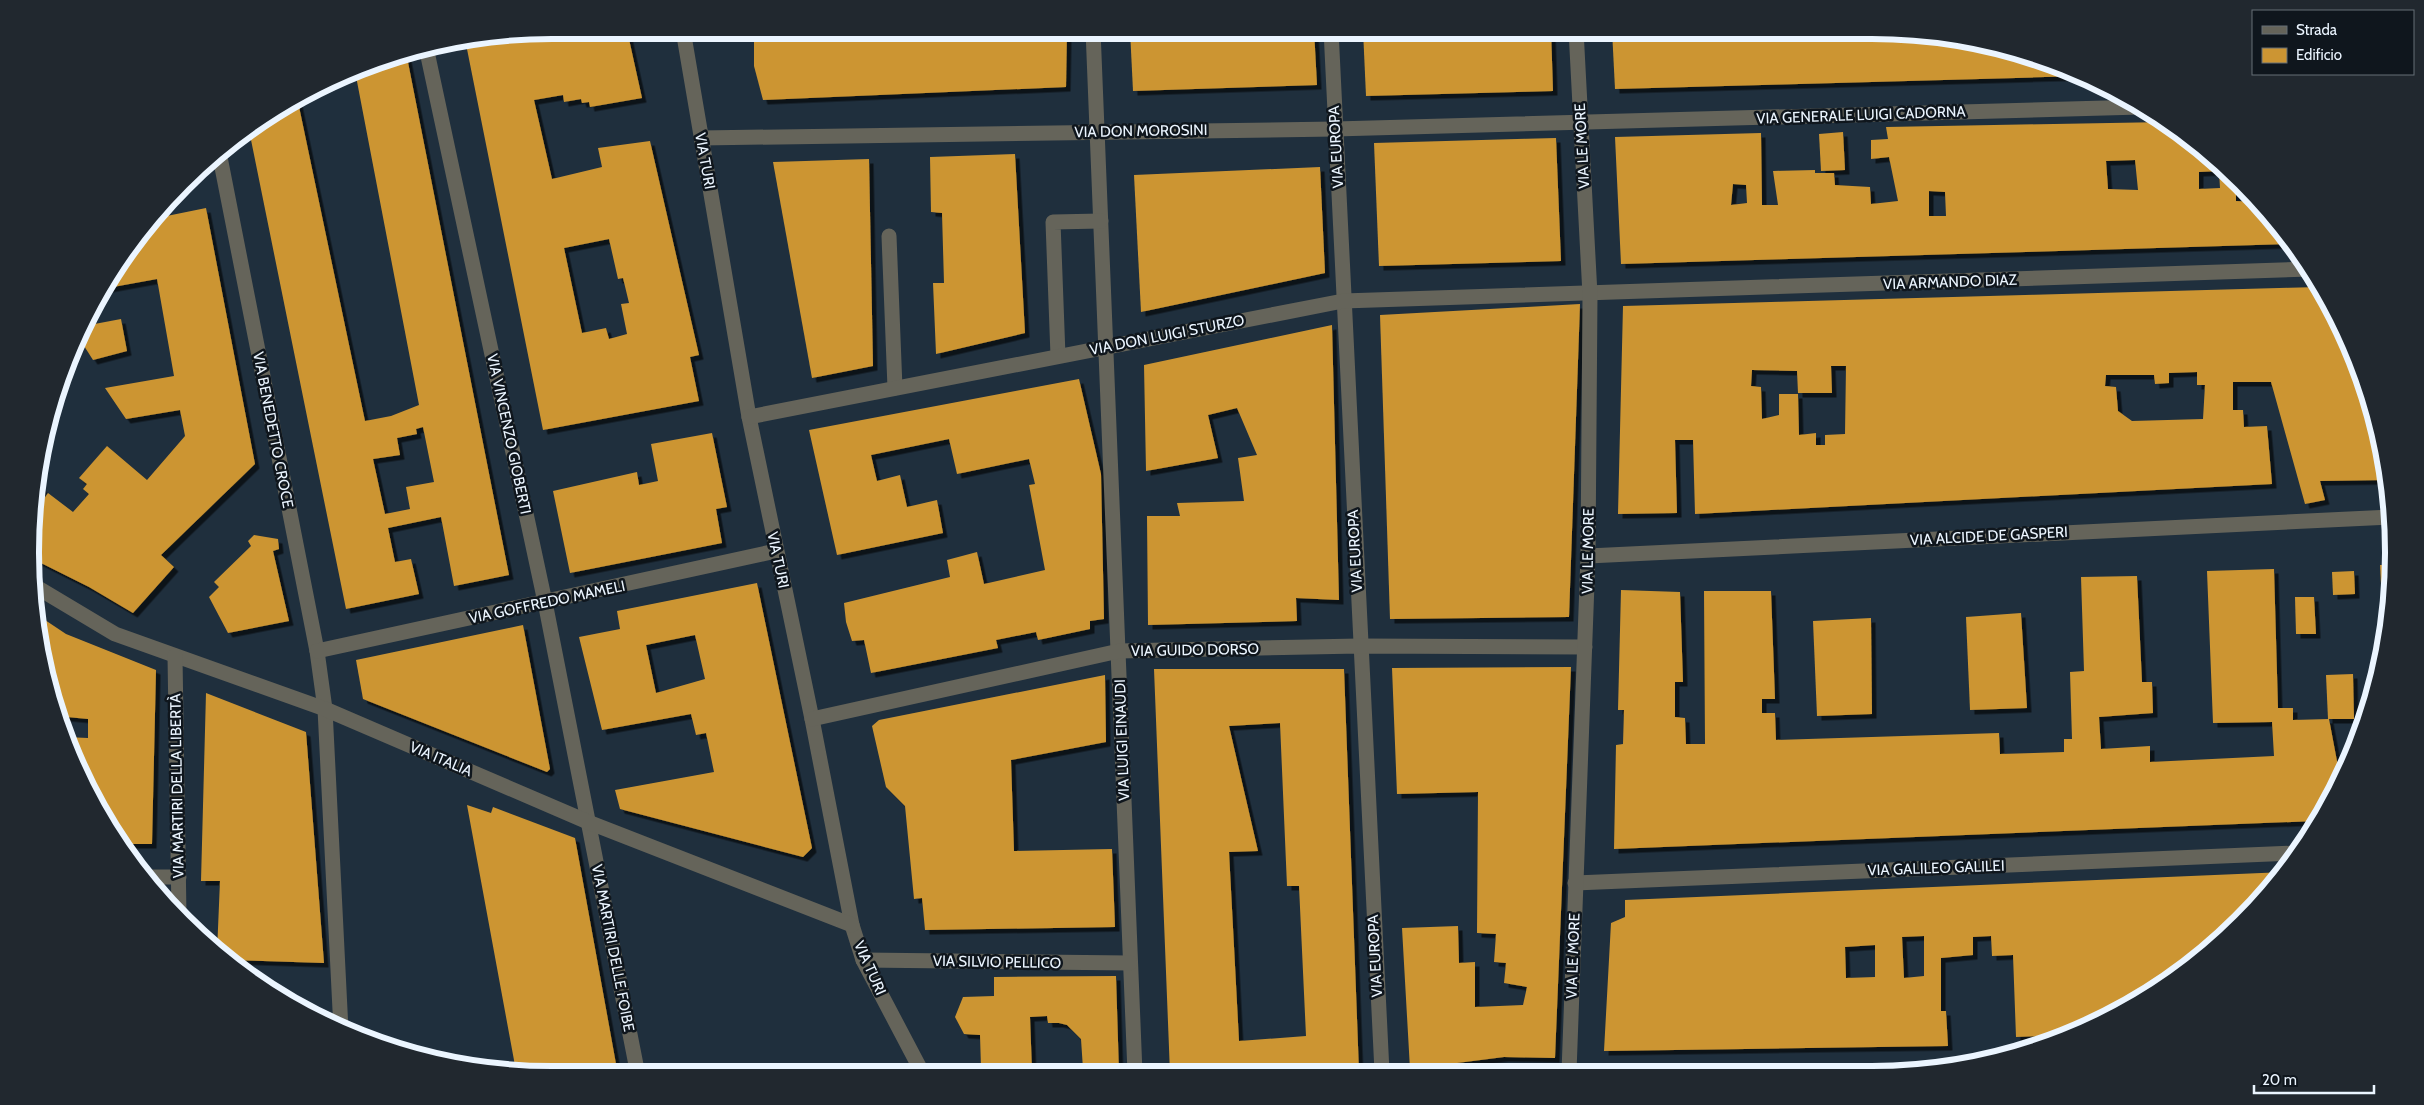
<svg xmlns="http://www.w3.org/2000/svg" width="2424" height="1105" font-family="Cabin,sans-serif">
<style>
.building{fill:#cc9533;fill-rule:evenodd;filter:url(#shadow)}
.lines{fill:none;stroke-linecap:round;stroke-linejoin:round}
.minor{stroke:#65645a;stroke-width:15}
.labels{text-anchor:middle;stroke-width:5;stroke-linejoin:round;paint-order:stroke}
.street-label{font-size:15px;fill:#ebf5ff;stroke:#0f161d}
.rim{fill:none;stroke:#ebf5ff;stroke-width:6}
</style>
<defs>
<filter id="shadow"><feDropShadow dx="4.5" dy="4.5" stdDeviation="0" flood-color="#0009"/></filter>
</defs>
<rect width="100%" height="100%" fill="#1f2f3d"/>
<g class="building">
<path d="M553,30H627L642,98L590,107L589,102L582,103L581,99L564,102L563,95L534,100L552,179L602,167L598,148L650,141L699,355L690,357L699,401L543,430L465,39ZM609,239L618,279L623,278L629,303L621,304L627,334L609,339L606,328L582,333L564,248Z"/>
<polygon points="876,30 1067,30 1066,87 763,100 754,66 754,35"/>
<polygon points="1130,30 1314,30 1317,85 1133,91"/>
<polygon points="1363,30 1551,30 1553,91 1366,96"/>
<polygon points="1612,30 1872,30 1973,40 2071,70 2084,76 1615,89"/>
<path d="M406,52L509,575L454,586L441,517L388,528L395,562L411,559L419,594L346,609L249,130L297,97L365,421L391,416L419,405L355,71L384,58ZM423,427L434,482L406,487L410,509L385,514L373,459L400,455L397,438L417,434L416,429Z"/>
<path d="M2166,122L2241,183L2245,188H2236V201L2257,202L2291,244L1621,264L1615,137L1761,133L1762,205H1778L1773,171L1815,170V173H1834L1835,185L1870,187L1871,204L1898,201L1889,157L1871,159V140L1888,139L1886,127ZM2135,160L2138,190L2108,189L2106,161ZM2219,171L2220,188L2199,189V172ZM1733,184L1746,185L1747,203L1731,205ZM1929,191L1945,192L1946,216H1929Z"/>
<polygon points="1843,132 1845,170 1821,171 1819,134"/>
<polygon points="1556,138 1561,261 1379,266 1374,143"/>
<polygon points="1015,154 1025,333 936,354 933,283 944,283 942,213 931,212 930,157"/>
<polygon points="869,159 873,366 812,378 773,162"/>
<polygon points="1320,167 1325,273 1141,312 1134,175"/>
<polygon points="206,208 255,464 161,555 174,567 133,613 89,587 31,558 34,513 48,493 73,512 89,494 83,489 87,484 79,478 107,446 147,480 185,436 180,410 126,419 105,388 174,376 157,279 102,289 152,219"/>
<path d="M2319,287L2354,352L2384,450L2387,480L2320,481L2325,500L2305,504L2271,382H2233V410H2243L2244,427L2267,426L2272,484L1695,514L1693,440H1675L1677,513L1618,514L1623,306ZM1831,366H1846L1845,434L1825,435V445H1816V433L1799,435L1798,394H1779V415L1762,419L1761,387L1751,386L1752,370L1797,371L1798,393H1832ZM2197,372V385H2205L2203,419L2132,421L2118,411L2116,387L2105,386L2106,375H2154L2155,384L2169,383V373Z"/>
<polygon points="1580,304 1569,617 1390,619 1380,315"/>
<polygon points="121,319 127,351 93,360 79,338 84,326"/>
<polygon points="1332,325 1339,600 1296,598 1297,621 1148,625 1147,516 1180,516 1177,503 1244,501 1238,458 1257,455 1237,408 1208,415 1218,458 1146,471 1144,365"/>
<polygon points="1079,379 1101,474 1104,619 1090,621 1090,629 1038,640 1036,632 996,640 998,648 871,673 864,640 852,641 846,622 844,603 950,577 947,560 977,552 984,584 1045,570 1029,485 1035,484 1029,459 957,474 949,439 871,455 877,481 900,475 907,507 937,500 943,533 837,555 809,430"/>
<polygon points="712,433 727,507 716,509 722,543 570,573 553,491 637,472 639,485 658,481 651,444"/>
<polygon points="37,483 43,489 35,500"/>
<polygon points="254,535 278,539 279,549 273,551 289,621 228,633 209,597 219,587 214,582 251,546 248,541"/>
<polygon points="2380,565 2393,565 2385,644 2384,644"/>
<polygon points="2274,569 2278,708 2293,708 2293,720 2329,719 2340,777 2315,821 1614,849 1616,745 1623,744 1624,710 1618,710 1621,590 1680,592 1683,682 1675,682 1675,717 1685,718 1686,744 1705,744 1704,591 1771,591 1775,699 1762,699 1762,713 1775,713 1776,740 1999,733 2000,754 2064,752 2064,739 2072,739 2070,672 2084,671 2081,577 2137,576 2142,682 2152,682 2153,713 2099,717 2101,749 2150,746 2150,762 2274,756 2272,722 2213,723 2207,571"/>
<polygon points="2354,571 2355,594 2333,595 2332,572"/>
<path d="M757,583L812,848L803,857L620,809L615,790L714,772L706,733L696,735L691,714L602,730L579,637L620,629L617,611ZM695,635L705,679L656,693L646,645Z"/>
<polygon points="2295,597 2314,597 2316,634 2296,634"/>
<polygon points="2021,613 2027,708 1970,710 1966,617"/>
<polygon points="36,614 66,634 156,670 152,844 122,844 100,813 65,737 88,738 88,719 57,716 40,654"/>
<polygon points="1871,618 1872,714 1817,716 1813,621"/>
<polygon points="523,625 550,769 547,772 363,699 356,660"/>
<polygon points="1571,667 1555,1058 1504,1057 1410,1069 1402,928 1458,926 1459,963 1475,962 1475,1007 1523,1005 1527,987 1504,983 1506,963 1494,962 1496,934 1477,933 1478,792 1397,794 1392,668"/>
<path d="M1154,669H1344L1359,1072L1170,1073ZM1280,723L1287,886H1299L1306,1036L1239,1041L1229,852L1258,851L1229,726Z"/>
<polygon points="2353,674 2354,719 2328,719 2326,675"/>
<polygon points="1105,675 1106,742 1011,760 1014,851 1112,849 1115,927 925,930 922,898 914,899 905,806 886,787 872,726 879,720"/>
<polygon points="206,693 306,732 324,963 229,960 217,952 220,881 201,881"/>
<polygon points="467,805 491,813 493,807 575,838 618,1075 552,1075 516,1071"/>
<path d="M2285,872L2190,967L2073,1035L2016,1037L2013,955L1992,956L1991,936L1973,937V955L1941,958V1011H1946L1948,1046L1604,1051L1611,923L1625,917V900ZM1924,936V976L1904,978L1902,937ZM1875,945V977L1846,978L1845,947Z"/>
<path d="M1116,976L1119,1073L988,1074L987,1067L981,1068L980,1035L964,1034L955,1017L963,997L994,996V977ZM1047,1016L1048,1023H1059L1067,1025L1081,1039L1083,1069L1032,1071L1030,1017Z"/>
</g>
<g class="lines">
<g class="minor">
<polyline points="683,30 749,417 812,719 852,925 863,960 923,1074"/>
<polyline points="1093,30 1135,1073"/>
<polyline points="1331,30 1382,1072"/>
<polyline points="426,47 545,602 638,1075"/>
<polyline points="701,138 1335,129 2141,107"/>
<polyline points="219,152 317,651 325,709 341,1030"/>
<polyline points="889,236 895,388"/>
<polyline points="1058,356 1053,222 1101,221"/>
<polyline points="749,417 1343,301 2310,269"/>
<polyline points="1588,556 2391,517"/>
<polyline points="33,585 115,634 325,709 588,822 852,925"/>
<polyline points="317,651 776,551"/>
<polyline points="175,656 179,916"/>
<polyline points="812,719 1119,651 1359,646 1585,647"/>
<polyline points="145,877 179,877"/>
<polyline points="1575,883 2296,853"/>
<polyline points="863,960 1130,963"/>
<polyline points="1905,1071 1947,1069"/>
<polyline points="1569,1072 1588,556 1590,295 1576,30"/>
</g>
</g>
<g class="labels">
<g class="street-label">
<text transform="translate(1861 115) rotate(-2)" y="5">VIA GENERALE LUIGI CADORNA</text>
<text transform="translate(1141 131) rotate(-1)" y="5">VIA DON MOROSINI</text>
<text transform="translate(1582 146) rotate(-93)" y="5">VIA LE MORE</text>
<text transform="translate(1336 147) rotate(-93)" y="5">VIA EUROPA</text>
<text transform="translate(705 161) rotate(80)" y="5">VIA TURI</text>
<text transform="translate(1950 282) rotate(-2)" y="5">VIA ARMANDO DIAZ</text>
<text transform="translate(1167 335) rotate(-11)" y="5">VIA DON LUIGI STURZO</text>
<text transform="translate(273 430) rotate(79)" y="5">VIA BENEDETTO CROCE</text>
<text transform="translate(509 434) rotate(78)" y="5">VIA VINCENZO GIOBERTI</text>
<text transform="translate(1989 536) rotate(-3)" y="5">VIA ALCIDE DE GASPERI</text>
<text transform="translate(1355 551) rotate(-93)" y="5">VIA EUROPA</text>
<text transform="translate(1588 551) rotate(-89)" y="5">VIA LE MORE</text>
<text transform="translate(778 560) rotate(78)" y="5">VIA TURI</text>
<text transform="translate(547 602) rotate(-12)" y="5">VIA GOFFREDO MAMELI</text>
<text transform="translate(1195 650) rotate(-1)" y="5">VIA GUIDO DORSO</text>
<text transform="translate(1122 740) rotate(-92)" y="5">VIA LUIGI EINAUDI</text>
<text transform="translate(441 759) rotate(23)" y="5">VIA ITALIA</text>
<text transform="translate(177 786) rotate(-91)" y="5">VIA MARTIRI DELLA LIBERTÀ</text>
<text transform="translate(1936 868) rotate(-2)" y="5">VIA GALILEO GALILEI</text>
<text transform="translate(613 948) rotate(79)" y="5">VIA MARTIRI DELLE FOIBE</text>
<text transform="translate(1375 956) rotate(-93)" y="5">VIA EUROPA</text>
<text transform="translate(1573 956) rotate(-88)" y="5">VIA LE MORE</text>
<text transform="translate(997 962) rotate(1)" y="5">VIA SILVIO PELLICO</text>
<text transform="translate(870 968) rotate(66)" y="5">VIA TURI</text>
</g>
</g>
<path d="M0 0H2424V1105H0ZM552 39H1872A513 513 0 0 1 2385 552V553A513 513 0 0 1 1872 1066H552A513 513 0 0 1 39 553V552A513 513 0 0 1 552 39Z" fill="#21282f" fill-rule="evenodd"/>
<path class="rim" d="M552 39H1872A513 513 0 0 1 2385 552V553A513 513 0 0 1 1872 1066H552A513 513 0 0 1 39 553V552A513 513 0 0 1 552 39Z"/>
<rect x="2252" y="10" width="162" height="65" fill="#0f161d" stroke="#676f77"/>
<rect x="2262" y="26" width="25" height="8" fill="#65645a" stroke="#676f77"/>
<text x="2296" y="35" font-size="15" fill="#ebf5ff">Strada</text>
<rect x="2262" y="48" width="25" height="15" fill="#cc9533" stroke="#676f77"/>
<text x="2296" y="60" font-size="15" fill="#ebf5ff">Edificio</text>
<path d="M2254 1085v8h120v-8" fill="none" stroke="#ebf5ff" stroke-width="2.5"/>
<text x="2262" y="1085" font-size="15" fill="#ebf5ff" stroke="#0f161d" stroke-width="4" paint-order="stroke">20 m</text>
</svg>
